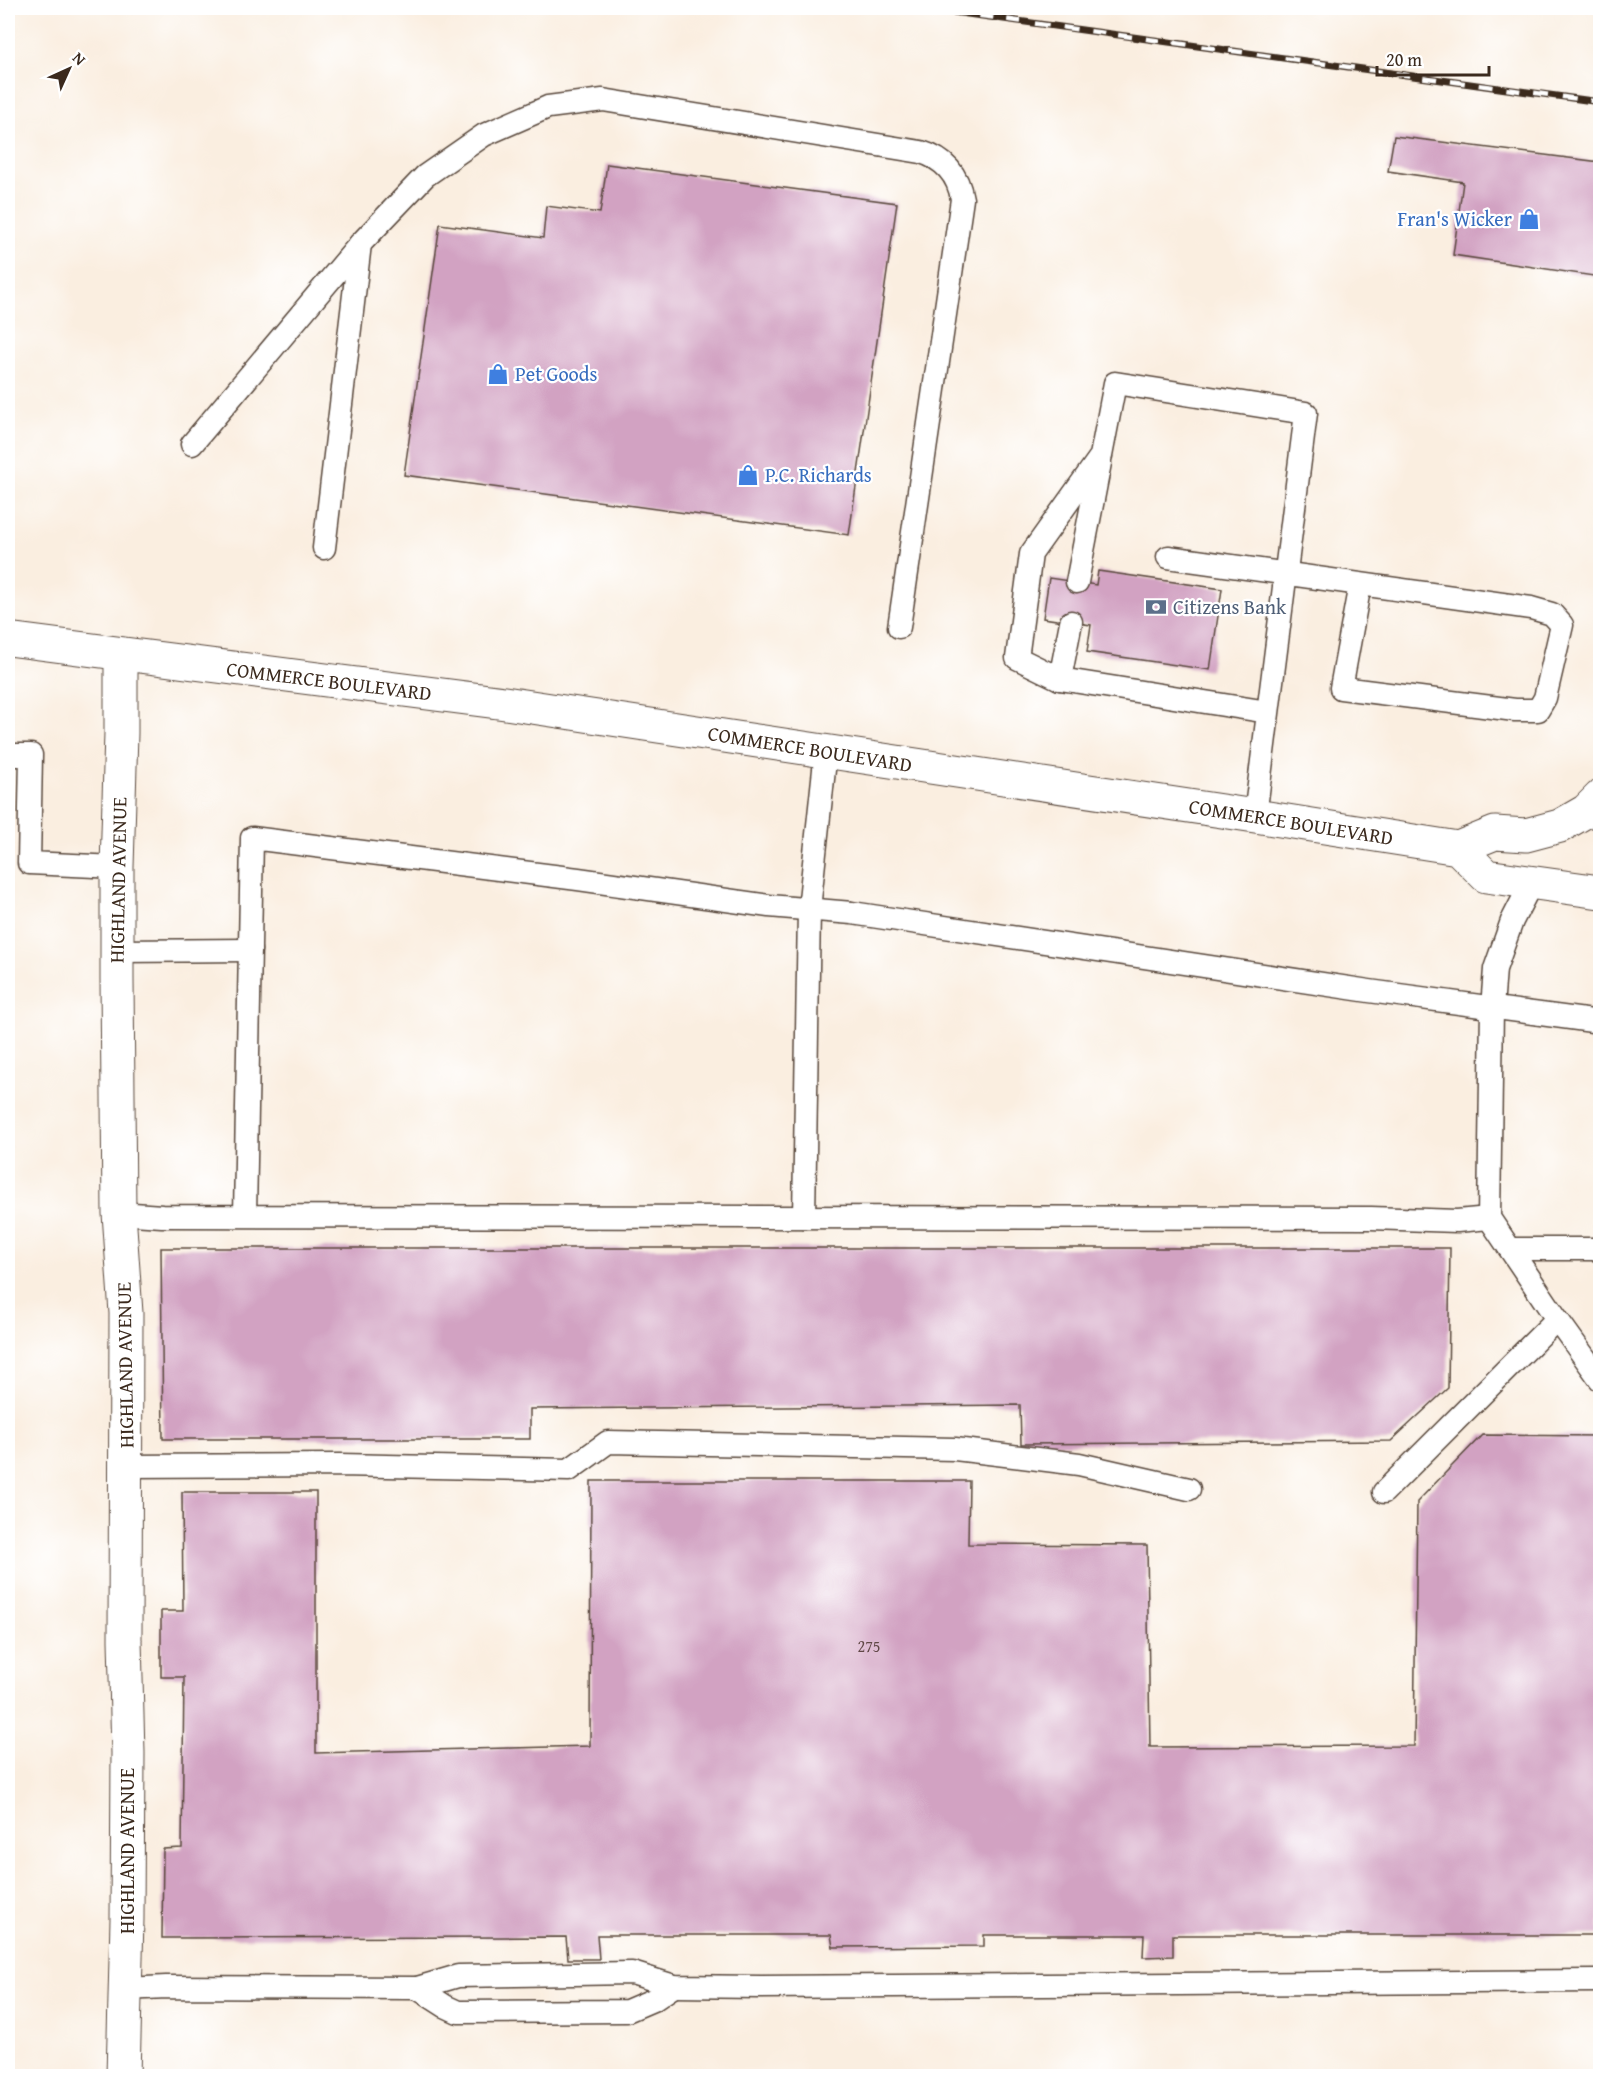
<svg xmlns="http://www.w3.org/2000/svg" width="1608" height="2084" font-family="'Gentium Book Plus',serif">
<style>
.building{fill:#d2a2c2}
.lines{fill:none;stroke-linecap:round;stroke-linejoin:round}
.service-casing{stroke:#58473b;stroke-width:25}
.minor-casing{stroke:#58473b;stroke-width:35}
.tertiary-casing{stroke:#58473b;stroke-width:35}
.service{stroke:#fff;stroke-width:22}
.minor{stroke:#fff;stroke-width:33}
.tertiary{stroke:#fff;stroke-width:33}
.rail-casing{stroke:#3b2a1e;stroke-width:7}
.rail{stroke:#fff;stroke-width:4.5;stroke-dasharray:14;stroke-linecap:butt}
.labels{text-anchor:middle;stroke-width:4.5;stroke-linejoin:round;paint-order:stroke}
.number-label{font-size:16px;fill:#614847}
.shop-label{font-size:20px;fill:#366cbe;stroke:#fff;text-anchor:start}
.service-label{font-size:20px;fill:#4e5e75;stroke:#fff;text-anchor:start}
.street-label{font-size:20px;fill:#3b2a1e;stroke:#fff}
</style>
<rect width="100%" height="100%" fill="#fff"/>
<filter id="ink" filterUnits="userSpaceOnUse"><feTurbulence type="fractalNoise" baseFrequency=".0167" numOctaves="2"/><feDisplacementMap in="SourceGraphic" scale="12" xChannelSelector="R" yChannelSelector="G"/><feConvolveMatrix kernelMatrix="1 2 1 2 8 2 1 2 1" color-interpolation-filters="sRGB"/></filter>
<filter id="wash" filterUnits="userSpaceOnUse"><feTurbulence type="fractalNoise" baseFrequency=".008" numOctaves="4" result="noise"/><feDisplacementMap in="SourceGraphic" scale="24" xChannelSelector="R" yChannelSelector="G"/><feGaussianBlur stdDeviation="1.35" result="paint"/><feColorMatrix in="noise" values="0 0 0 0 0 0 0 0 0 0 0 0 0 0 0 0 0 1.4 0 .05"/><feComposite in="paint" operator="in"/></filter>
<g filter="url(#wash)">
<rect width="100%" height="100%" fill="#faeee0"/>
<g id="blocks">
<g class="building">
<polygon points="1394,136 1600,162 1600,277 1453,255 1463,182 1388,171"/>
<polygon points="607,164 897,203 849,535 404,475 440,224 543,238 546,206 600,213"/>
<polygon points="1098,571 1222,589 1210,670 1087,652 1091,625 1043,618 1049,578 1096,585"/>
<polygon points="161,1248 1450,1248 1448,1388 1391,1441 1021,1444 1020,1405 530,1409 530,1439 163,1439"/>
<polygon points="1482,1435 1600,1436 1600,1935 1173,1935 1173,1956 1143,1957 1144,1935 984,1935 984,1946 833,1947 831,1935 597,1935 599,1959 568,1959 566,1937 162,1938 163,1849 182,1848 184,1677 161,1677 161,1611 183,1611 182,1492 316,1492 316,1753 590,1746 591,1481 969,1481 968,1544 1147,1545 1150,1747 1414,1746 1417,1502"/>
</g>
</g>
</g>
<g filter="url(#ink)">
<use href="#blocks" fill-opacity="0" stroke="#58473b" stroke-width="1.5"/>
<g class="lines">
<defs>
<g id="service">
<path d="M192,444L360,244L425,176L484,135L548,107L603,100L921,152C944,159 958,174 962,199L899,627"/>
<polyline points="324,548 360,244"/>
<polyline points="1168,557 1531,608 1552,614 1562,625 1545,698 1538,710 1515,710 1341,688 1360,584"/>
<polyline points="1077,582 1100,463"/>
<polyline points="1060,679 1071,622"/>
<polyline points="8,755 31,755 29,863 117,867"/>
<path d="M1255,816C1271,681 1289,547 1306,413L1115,383L1101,456L1031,554L1017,658L1060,679L1268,712"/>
<polyline points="1532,882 1512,921 1495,969 1492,1008 1489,1218 1557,1319 1600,1379"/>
<polyline points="117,951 250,950"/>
<polyline points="119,1213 162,1216 1371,1218 1457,1221 1489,1218"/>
<polyline points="245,1215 252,838 578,879 769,906 852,913 1369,991 1600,1022"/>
<polyline points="804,1217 809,909 826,751"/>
<polyline points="1510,1249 1600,1249"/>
<polyline points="127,1466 340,1465 569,1470 608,1442 955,1449 1079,1464 1189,1489"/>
<polyline points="1384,1492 1557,1319"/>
<polyline points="417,1988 445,2006 458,2012 627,2011 655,1999 674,1986"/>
<polyline points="126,1989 166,1987 417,1988 458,1976 632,1973 674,1986 761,1987 1600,1981"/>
</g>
<polyline id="minor" points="121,654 121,733 117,867 117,979 119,1213 126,1313 125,1640 128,1753 127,1919 123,2076"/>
<g id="tertiary">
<polyline points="8,639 505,703 1255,816 1458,848 1486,876 1600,892"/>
<polyline points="1458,848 1495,833 1526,835 1560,826 1586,811 1600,797"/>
</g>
</defs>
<use href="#service" class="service-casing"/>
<use href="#minor" class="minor-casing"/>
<use href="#tertiary" class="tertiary-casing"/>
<use href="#service" class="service"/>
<use href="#minor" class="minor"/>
<use href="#tertiary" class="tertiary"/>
<defs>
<polyline id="rail" points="924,8 1600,102"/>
</defs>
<use href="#rail" class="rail-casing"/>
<use href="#rail" class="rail"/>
</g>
</g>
<defs>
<symbol id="shop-bare" viewBox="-9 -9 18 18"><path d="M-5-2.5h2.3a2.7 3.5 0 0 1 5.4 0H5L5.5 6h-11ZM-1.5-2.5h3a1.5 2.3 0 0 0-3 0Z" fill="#3f7fe0" stroke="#fff" stroke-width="2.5" paint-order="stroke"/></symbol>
<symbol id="bank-bare" viewBox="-9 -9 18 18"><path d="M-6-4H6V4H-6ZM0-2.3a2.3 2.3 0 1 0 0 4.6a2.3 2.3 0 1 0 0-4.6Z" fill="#5c6f8a" stroke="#fff" stroke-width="2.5" paint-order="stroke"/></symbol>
</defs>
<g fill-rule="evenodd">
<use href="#shop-bare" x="1514" y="204" width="30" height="30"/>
<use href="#shop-bare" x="483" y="359" width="30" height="30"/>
<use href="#shop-bare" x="733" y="460" width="30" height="30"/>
<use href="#bank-bare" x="1141" y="592" width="30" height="30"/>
</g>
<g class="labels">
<g class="number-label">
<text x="869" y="1652">275</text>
</g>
<g class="shop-label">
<text x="1512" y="226" text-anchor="end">Fran's Wicker</text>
<text x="515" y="381">Pet Goods</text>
<text x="765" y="482">P.C. Richards</text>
</g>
<g class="service-label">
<text x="1173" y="614">Citizens Bank</text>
</g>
<g class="street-label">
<text transform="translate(329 681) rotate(7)" y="7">COMMERCE BOULEVARD</text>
<text transform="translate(810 749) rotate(9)" y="7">COMMERCE BOULEVARD</text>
<text transform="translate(1291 822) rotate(9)" y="7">COMMERCE BOULEVARD</text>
<text transform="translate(118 880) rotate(-89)" y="7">HIGHLAND AVENUE</text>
<text transform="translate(125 1365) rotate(-91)" y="7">HIGHLAND AVENUE</text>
<text transform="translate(127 1851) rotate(-90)" y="7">HIGHLAND AVENUE</text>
</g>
</g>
<rect width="1608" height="2084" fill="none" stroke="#fff" stroke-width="30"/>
<g transform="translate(69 69) rotate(45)" stroke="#ffffff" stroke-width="4.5" paint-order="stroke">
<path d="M0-4.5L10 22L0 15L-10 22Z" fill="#3b2a1e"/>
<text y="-9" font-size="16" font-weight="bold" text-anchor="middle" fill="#3b2a1e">N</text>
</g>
<path d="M1377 66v9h112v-9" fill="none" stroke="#3b2a1e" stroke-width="3"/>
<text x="1386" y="66" font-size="18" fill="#3b2a1e" stroke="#ffffff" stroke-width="4.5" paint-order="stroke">20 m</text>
</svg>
